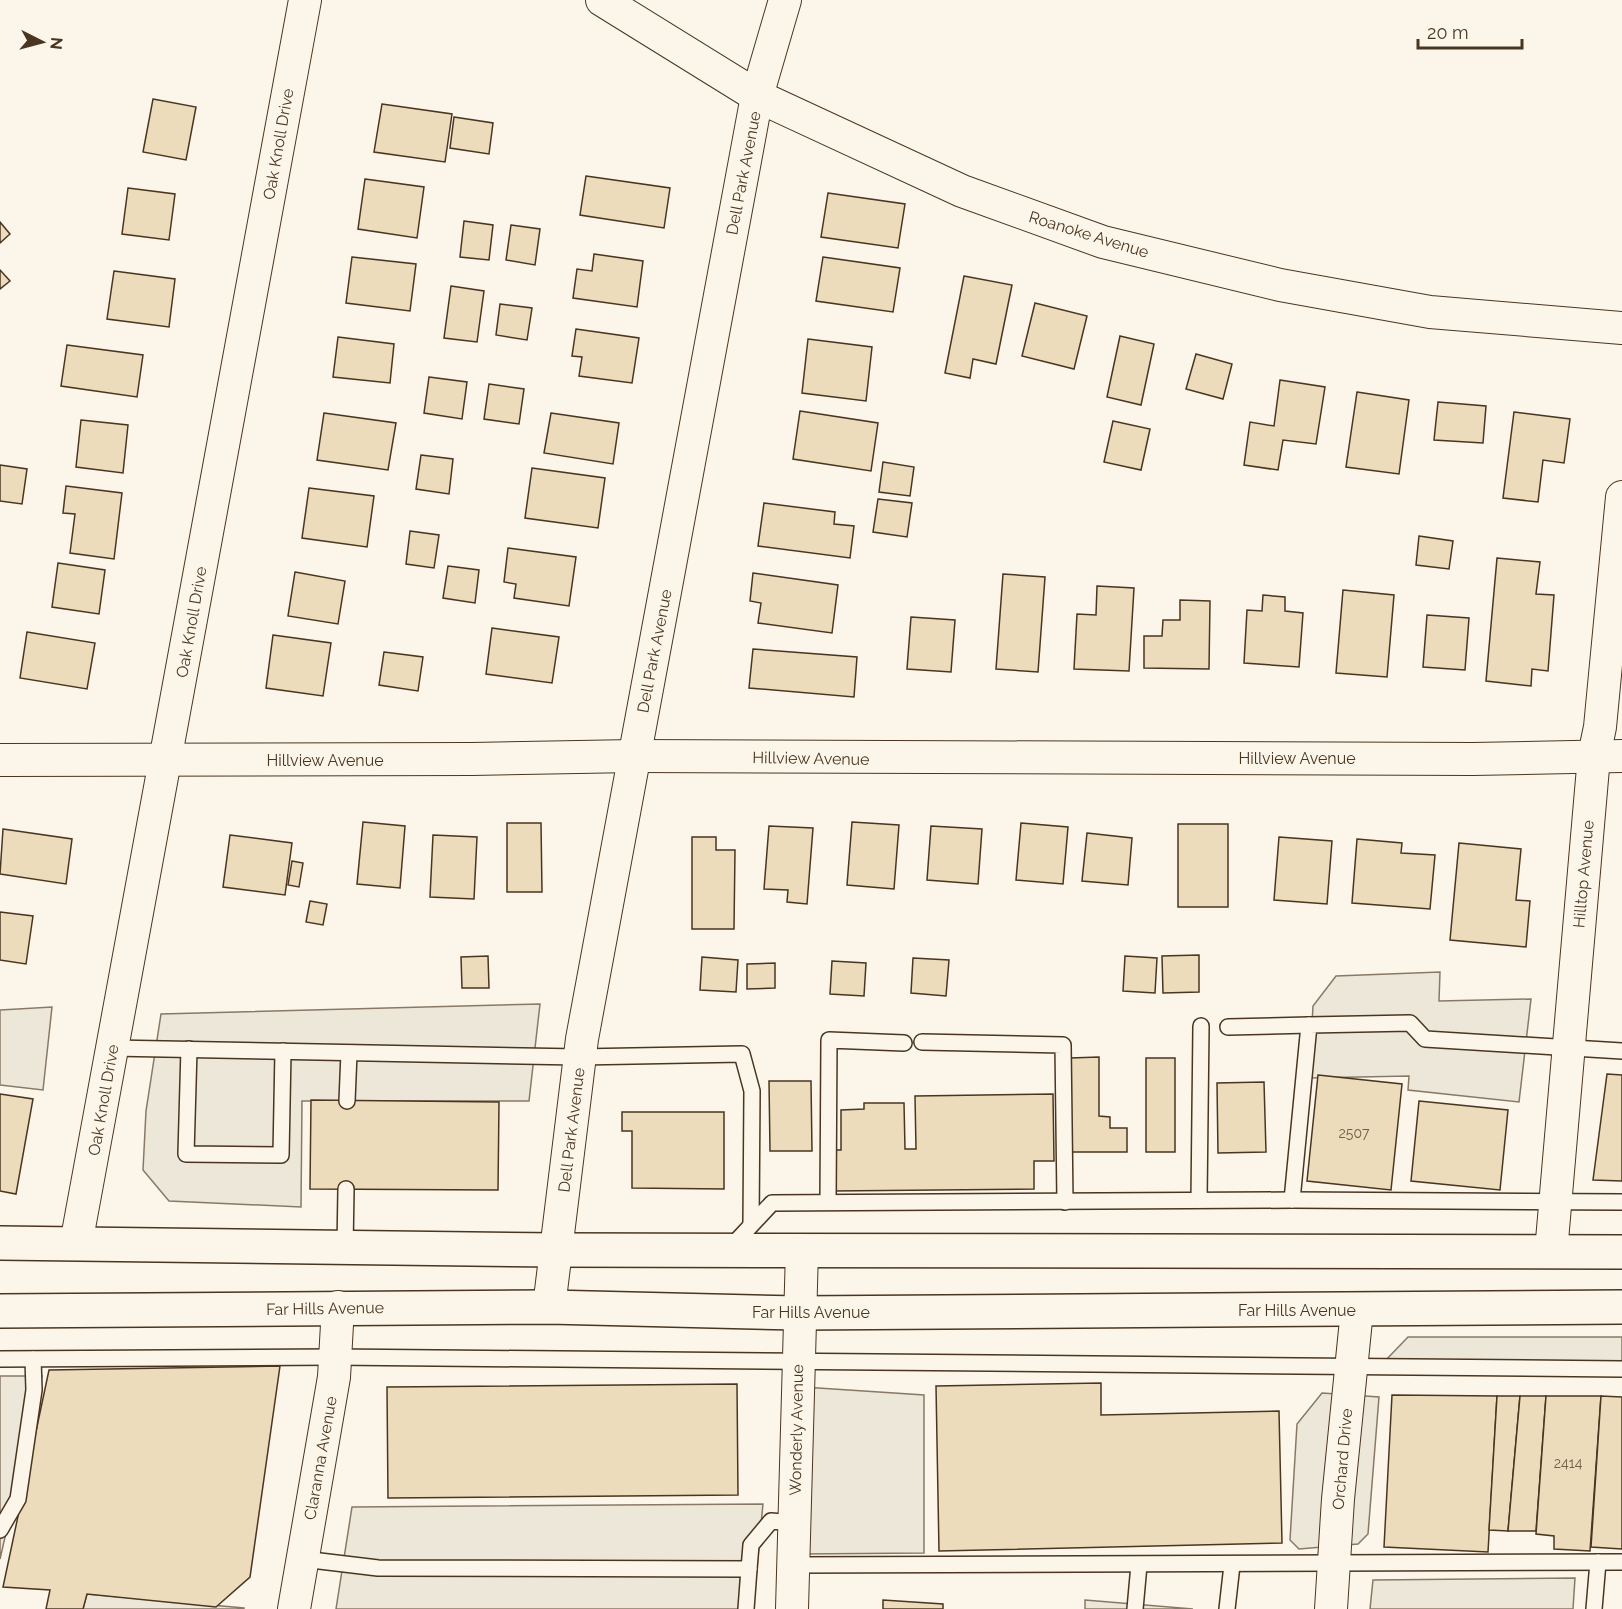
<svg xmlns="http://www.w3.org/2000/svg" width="1622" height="1609" font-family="Raleway,sans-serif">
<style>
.parking{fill:#ede7d9;stroke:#887966;stroke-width:1.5}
.building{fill:#ecdcbc;stroke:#4a3520;stroke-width:1.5}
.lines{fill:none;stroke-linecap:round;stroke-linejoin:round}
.lane-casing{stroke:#4a3520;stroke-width:18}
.street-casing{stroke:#4a3520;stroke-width:34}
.primary-casing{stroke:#4a3520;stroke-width:36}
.lane{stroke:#fbf6e9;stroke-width:15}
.street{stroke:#fbf6e9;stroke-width:32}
.primary{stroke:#fbf6e9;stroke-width:33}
.labels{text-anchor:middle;stroke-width:4.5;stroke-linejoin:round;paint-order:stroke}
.number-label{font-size:14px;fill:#725f47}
.street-label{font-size:16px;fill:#4a3520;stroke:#fbf6e9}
</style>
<rect width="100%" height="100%" fill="#fbf6e9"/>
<g class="parking">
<polygon points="1440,972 1439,1001 1531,999 1519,1102 1408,1090 1409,1076 1309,1078 1313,1006 1336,976"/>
<polygon points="540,1004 529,1101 302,1101 301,1207 169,1201 143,1170 146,1111 161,1014"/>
<polygon points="52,1007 43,1090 0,1085 0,1010"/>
<polygon points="1408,1337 1622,1337 1622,1363 1384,1362"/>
<polygon points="0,1376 42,1376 0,1559"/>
<polygon points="803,1387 924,1395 924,1553 799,1554"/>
<polygon points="1322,1393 1379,1397 1368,1534 1358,1544 1299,1549 1290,1540 1297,1424"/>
<polygon points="763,1504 753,1609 336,1609 352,1507"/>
<polygon points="1575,1578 1573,1609 1370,1609 1373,1580"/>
<polygon points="87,1594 244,1608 244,1609 83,1609"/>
<polygon points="1085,1600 1193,1609 1085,1609"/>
</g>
<g class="building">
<polygon points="153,99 196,107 186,160 143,152"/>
<polygon points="382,104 452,114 445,162 374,152"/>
<polygon points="454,117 493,123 489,154 450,148"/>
<polygon points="586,176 670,188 664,228 580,215"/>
<polygon points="365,179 424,187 417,238 358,229"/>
<polygon points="128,188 175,194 169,240 122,234"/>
<polygon points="828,193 905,204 898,248 821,237"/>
<polygon points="464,221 493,225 489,260 460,257"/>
<polygon points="0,222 10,234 0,243"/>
<polygon points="511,225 540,229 535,265 506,260"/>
<polygon points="594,254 643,261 637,307 573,298 577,269 592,271"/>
<polygon points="352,257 416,264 410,311 346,303"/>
<polygon points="823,257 900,268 893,312 816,301"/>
<polygon points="0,270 10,281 0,289"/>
<polygon points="114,271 175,279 169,327 107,319"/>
<polygon points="964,276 1012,285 996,364 973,359 970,378 945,373"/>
<polygon points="451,286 484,291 477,342 444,338"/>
<polygon points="1035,303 1087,316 1074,369 1022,356"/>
<polygon points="500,304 532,308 527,340 496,335"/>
<polygon points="576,329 639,338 632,383 579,376 582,357 572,356"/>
<polygon points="1120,336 1154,344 1141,405 1107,397"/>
<polygon points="338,337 394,344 390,383 333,377"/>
<polygon points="808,339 872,347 866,401 802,393"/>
<polygon points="67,345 143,355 137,397 61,386"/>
<polygon points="1196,354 1232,364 1223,399 1186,389"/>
<polygon points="429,377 467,382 462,419 424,413"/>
<polygon points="1280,380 1325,387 1316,444 1283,440 1278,470 1244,465 1250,422 1274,426"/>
<polygon points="489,384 524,389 519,424 484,419"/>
<polygon points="1357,392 1409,400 1399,474 1346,467"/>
<polygon points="1438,402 1486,406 1483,443 1434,440"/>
<polygon points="800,411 878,423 871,471 793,459"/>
<polygon points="1514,412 1570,419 1564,463 1543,460 1538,502 1503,498"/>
<polygon points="324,413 396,423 388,470 317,460"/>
<polygon points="551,413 619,423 613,464 544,453"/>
<polygon points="81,420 128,425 123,473 76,467"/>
<polygon points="1113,421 1150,429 1141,470 1104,462"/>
<polygon points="421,455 453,459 449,494 416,489"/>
<polygon points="883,462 914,467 910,496 879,492"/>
<polygon points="0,465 27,469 22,504 0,501"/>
<polygon points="532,468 605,478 598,528 525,518"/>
<polygon points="66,486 122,493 114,559 70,553 75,514 63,513"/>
<polygon points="309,488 374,496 367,547 302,538"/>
<polygon points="878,499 912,503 907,537 873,532"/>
<polygon points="764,503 835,512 834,524 854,526 850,558 758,546"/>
<polygon points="410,531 439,535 434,568 406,564"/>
<polygon points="1419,536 1453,541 1449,569 1416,565"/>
<polygon points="508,548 576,557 569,606 514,598 516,584 504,582"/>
<polygon points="1497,558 1540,562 1536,594 1554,595 1548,671 1532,669 1531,686 1486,681"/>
<polygon points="58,563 105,570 99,614 52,607"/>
<polygon points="448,566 479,570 475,603 443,598"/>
<polygon points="295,572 345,581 338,624 288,616"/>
<polygon points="753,573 838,585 832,633 758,623 761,603 750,601"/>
<polygon points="1003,574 1045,577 1038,672 996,669"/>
<polygon points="1097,586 1134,588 1129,671 1074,669 1077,614 1096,615"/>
<polygon points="1343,590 1394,595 1387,677 1336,673"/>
<polygon points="1263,595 1285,597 1285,611 1303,613 1299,667 1244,663 1247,610 1262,611"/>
<polygon points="1180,600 1210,601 1209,669 1144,668 1144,636 1162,636 1163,620 1180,620"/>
<polygon points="1427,615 1469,618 1465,670 1423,667"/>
<polygon points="911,617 955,620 951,672 907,669"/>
<polygon points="492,628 559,637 552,683 486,674"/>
<polygon points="27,632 95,643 87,689 20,678"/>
<polygon points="273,635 331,643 323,696 266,688"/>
<polygon points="753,649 857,657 854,697 749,688"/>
<polygon points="384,652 423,657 418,691 379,685"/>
<polygon points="363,822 405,826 400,888 357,884"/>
<polygon points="852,822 899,825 894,889 847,885"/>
<polygon points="507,823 541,823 542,892 507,892"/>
<polygon points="1021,823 1068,827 1063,884 1016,880"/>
<rect x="1178" y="824" width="50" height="83"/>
<polygon points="769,826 813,828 807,904 787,902 788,890 764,889"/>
<polygon points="931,826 982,829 978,884 927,880"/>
<polygon points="3,829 72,839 66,884 0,874"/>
<polygon points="1087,833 1132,838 1128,885 1082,881"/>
<polygon points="230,835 292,843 285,895 223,887"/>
<polygon points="433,835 477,837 474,899 430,897"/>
<polygon points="692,837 716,837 716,850 735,850 734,929 692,929"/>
<polygon points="1279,837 1332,841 1327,904 1274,900"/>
<polygon points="1357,839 1402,843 1401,853 1435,855 1430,909 1352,903"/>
<polygon points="1459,843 1521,849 1516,900 1530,901 1526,947 1450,940"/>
<polygon points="292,861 303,863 299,887 288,885"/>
<polygon points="310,901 327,904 323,925 306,922"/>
<polygon points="0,912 33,916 26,964 0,960"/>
<polygon points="1199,955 1199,992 1163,993 1162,956"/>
<polygon points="488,956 489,988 462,988 461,957"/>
<polygon points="1125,956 1157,958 1155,993 1123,991"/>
<polygon points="702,957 738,960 736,992 700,990"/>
<polygon points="913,958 949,960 946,996 911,993"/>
<polygon points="832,961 866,963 864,996 830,994"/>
<polygon points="775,963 775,988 747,989 747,964"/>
<polygon points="1099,1057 1099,1116 1110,1117 1110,1128 1127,1128 1127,1152 1071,1152 1070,1058"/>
<rect x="1146" y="1058" width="29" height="94"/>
<polygon points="1607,1074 1622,1075 1622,1181 1593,1180"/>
<polygon points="1318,1075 1402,1084 1391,1190 1307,1181"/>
<polygon points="769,1081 811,1081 812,1151 770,1151"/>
<polygon points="1264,1082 1266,1152 1218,1153 1217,1083"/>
<polygon points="0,1094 33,1099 16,1194 0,1191"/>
<polygon points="1053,1094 1054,1161 1034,1161 1034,1189 832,1191 832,1150 841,1150 841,1110 864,1109 864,1103 904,1103 905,1149 916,1149 915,1096"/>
<polygon points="311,1100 499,1102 498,1190 310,1189"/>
<polygon points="1419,1101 1508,1110 1500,1190 1411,1181"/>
<polygon points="622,1112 724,1112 724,1189 632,1188 632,1131 622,1131"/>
<polygon points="280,1366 250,1577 216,1607 87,1594 83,1609 46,1609 50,1590 3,1587 49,1370"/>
<polygon points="1101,1383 1101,1415 1279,1411 1282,1543 939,1551 936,1386"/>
<polygon points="737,1384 738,1495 388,1498 387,1387"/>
<polygon points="1392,1395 1497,1396 1488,1552 1384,1547"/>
<polygon points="1497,1396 1520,1396 1508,1531 1489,1530"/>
<polygon points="1520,1396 1546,1396 1536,1531 1508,1531"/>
<polygon points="1546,1396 1601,1396 1590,1551 1554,1549 1554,1536 1536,1534"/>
<polygon points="1601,1396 1622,1397 1622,1549 1591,1547"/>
<polygon points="883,1600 943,1604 943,1609 883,1609"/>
</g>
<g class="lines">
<defs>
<g id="lane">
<polyline points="1228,1027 1309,1025"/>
<polyline points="922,1042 1063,1045 1065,1202"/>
<polyline points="112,1048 579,1057 742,1054 752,1091 751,1225"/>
<polyline points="189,1049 186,1154 281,1155 283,1051"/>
<polyline points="347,1101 349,1053"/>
<polyline points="1199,1200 1201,1026"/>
<polyline points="1292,1200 1309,1025 1410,1023 1425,1039 1622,1051"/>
<polyline points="828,1202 829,1040 904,1043"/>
<polyline points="345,1247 346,1189"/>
<polyline points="730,1248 772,1203 1292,1200 1622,1202"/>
<polyline points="0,1359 335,1357 1622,1369"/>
<polyline points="0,1530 18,1499 34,1390 33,1359"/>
<polyline points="303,1559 378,1568 749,1569 751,1545 771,1521 794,1523"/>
<polyline points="793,1565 1622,1562"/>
<polyline points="746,1609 749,1569"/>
<polyline points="1135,1609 1139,1565"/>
<polyline points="1227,1609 1232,1565"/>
<polyline points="1594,1609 1598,1562"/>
</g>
<g id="street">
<polyline points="602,0 757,96 962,191 1103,242 1280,285 1430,312 1622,328"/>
<polyline points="0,760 472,759 634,756 1473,759 1622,756"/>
<polyline points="76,1244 305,0"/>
<polyline points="1551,1252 1594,756 1600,727 1622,497"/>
<polyline points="549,1307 582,1039 757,96 785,0"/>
<polyline points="294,1609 334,1377 338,1307"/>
<polyline points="792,1609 802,1250"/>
<polyline points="1331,1609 1338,1499 1357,1310"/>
</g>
<g id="primary">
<polyline points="0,1243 556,1250 1622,1252"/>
<polyline points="0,1311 549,1307 798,1313 1622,1307"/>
</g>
</defs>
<use href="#lane" class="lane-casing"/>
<use href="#street" class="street-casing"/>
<use href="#primary" class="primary-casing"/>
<use href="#lane" class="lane"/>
<use href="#street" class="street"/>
<use href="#primary" class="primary"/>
</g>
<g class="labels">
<g class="number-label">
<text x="1354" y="1138">2507</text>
<text x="1568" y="1468">2414</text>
</g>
<g class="street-label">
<text transform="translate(278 144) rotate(-80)" y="6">Oak Knoll Drive</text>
<text transform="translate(743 173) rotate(-79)" y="6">Dell Park Avenue</text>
<text transform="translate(1089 234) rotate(17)" y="6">Roanoke Avenue</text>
<text transform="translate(191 622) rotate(-80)" y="6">Oak Knoll Drive</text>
<text transform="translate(654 651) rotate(-79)" y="6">Dell Park Avenue</text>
<text transform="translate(811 758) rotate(1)" y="6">Hillview Avenue</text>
<text x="1297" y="764">Hillview Avenue</text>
<text x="325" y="766">Hillview Avenue</text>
<text transform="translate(1583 874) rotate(-85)" y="6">Hilltop Avenue</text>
<text transform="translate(103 1100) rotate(-80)" y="6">Oak Knoll Drive</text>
<text transform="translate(571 1130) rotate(-83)" y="6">Dell Park Avenue</text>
<text transform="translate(325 1308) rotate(-1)" y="6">Far Hills Avenue</text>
<text x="1297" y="1316">Far Hills Avenue</text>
<text x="811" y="1318">Far Hills Avenue</text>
<text transform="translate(796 1430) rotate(-89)" y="6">Wonderly Avenue</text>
<text transform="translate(320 1458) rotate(-80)" y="6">Claranna Avenue</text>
<text transform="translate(1342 1459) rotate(-85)" y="6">Orchard Drive</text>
</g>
</g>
<g transform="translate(42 42) rotate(96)" stroke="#fbf6e9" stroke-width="4.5" paint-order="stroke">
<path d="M0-4.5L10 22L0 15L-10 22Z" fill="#4a3520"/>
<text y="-9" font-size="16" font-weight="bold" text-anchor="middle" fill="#4a3520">N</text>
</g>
<path d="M1418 39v9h104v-9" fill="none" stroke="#4a3520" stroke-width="3"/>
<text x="1427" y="39" font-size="18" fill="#4a3520" stroke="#fbf6e9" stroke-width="4.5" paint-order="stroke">20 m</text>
</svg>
